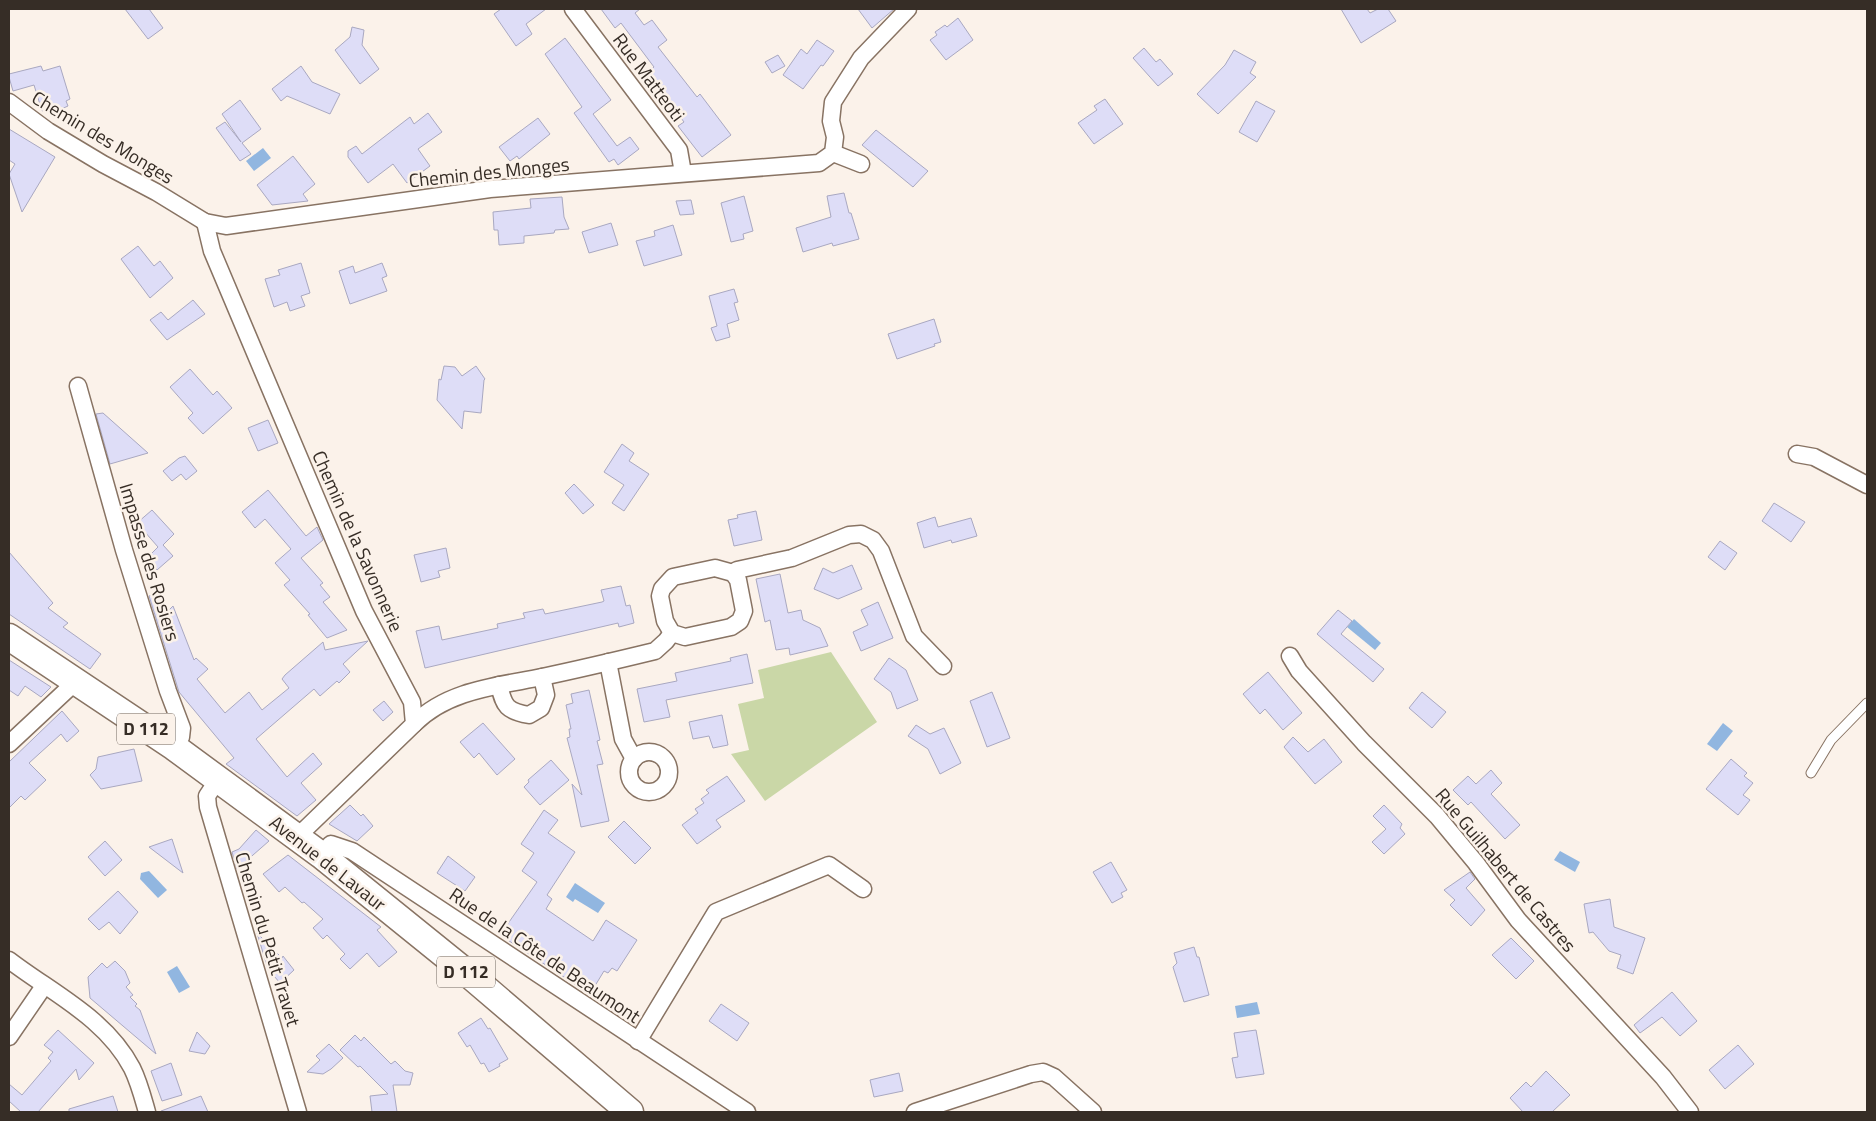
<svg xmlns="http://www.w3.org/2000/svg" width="1876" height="1121" font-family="'Titillium Web',sans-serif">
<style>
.green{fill:#cad7a7}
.water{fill:#91b6e0}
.building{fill:#deddf7;stroke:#a9a8c1}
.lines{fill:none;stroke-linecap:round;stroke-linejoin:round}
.lane-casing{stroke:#887363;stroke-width:11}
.street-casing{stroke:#887363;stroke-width:19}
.primary-casing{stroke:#887363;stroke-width:29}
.lane{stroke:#fff;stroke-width:9}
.street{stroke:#fff;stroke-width:16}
.primary{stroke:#fff;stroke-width:26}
.labels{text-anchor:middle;stroke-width:5;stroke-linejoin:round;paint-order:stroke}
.shield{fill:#fbf2ea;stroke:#716861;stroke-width:1}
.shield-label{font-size:18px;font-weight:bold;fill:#362d26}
.street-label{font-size:19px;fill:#362d26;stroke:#fbf2ea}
</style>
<rect width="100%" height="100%" fill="#fbf2ea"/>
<polygon class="green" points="831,652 877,722 765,801 731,754 749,750 738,704 764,698 758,670"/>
<g class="water">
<polygon points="263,148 271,158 254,171 246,161"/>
<polygon points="1354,619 1381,643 1375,650 1347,627"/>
<polygon points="1723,723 1733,731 1717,751 1707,744"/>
<polygon points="1560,851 1580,862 1575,872 1554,860"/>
<polygon points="149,871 167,890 158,898 140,879 141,873"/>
<polygon points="575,883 605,903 598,913 575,899 573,902 566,897"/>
<polygon points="177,966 190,987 179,993 167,972"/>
<polygon points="1257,1002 1260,1014 1237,1018 1235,1006"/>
</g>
<g class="building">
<polygon points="125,9 149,9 163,28 148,39"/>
<polygon points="501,9 546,9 526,24 532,34 516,46 494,14"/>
<polygon points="601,9 640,9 635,13 644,25 652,20 667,40 658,47 697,97 700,94 731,135 702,157 678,126 684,122 647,73 654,67 621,23 615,28"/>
<polygon points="858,9 894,9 872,28"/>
<polygon points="1341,9 1367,9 1370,13 1378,9 1388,9 1396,21 1361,43"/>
<polygon points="958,18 973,40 946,60 930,40 937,35 935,32 945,25 947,27"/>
<polygon points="352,27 364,30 362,45 379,69 360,84 335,50 350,37"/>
<polygon points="565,38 611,100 593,114 617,146 630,137 639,149 618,165 614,159 609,162 574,113 582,107 545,54"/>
<polygon points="817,40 834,51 823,66 821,65 803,89 783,75 801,49 807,54"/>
<polygon points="1144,48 1156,62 1160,59 1173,74 1158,86 1133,58"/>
<polygon points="1234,50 1256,62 1250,73 1256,77 1218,114 1197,94 1225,65"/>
<polygon points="778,55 785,66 772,73 765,62"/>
<polygon points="41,66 43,71 60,66 70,99 66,101 68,106 50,114 48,108 42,111 34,85 13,91 9,77 9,74"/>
<polygon points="301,66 312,82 340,94 330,114 287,96 281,101 272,89"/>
<polygon points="1105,99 1123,124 1094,144 1078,123 1097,110 1094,106"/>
<polygon points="240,100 261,129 242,143 251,154 240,161 216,128 225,122 241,142 222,114"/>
<polygon points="1256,101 1275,111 1257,142 1239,132"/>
<polygon points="428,113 442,132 418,149 430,166 407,183 393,164 368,183 348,157 348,151 356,146 362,154 410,117 414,124"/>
<polygon points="538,118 550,134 519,159 517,156 510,161 499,147"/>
<polygon points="9,129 55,157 22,212 9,174 15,164 9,160"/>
<polygon points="876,130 928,171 913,187 862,145"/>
<polygon points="293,156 315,184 303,194 308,201 272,205 257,185"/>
<polygon points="844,193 849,213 851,213 859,239 833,246 832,243 803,252 796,228 831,217 827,196"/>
<polygon points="744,196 753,231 743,234 744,239 731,242 721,203"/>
<polygon points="562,197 564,217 569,229 555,230 554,233 524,236 524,243 499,245 498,230 494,230 493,212 531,208 530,199"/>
<polygon points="691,200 694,214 680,215 676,201"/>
<polygon points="611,223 618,245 589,253 582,232"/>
<polygon points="673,225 682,255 644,266 636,241 655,236 654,231"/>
<polygon points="138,246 154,266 160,261 173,278 150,298 121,259"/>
<polygon points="301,263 310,293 301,296 305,306 290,311 287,302 274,307 265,279 280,275 278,270"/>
<polygon points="382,263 387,276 382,278 387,291 350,304 339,271 353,266 355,273"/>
<polygon points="734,289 738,302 734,303 739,320 727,324 730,337 716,341 711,328 717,326 709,296"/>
<polygon points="193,300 205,314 167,340 150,320 161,312 168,320"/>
<polygon points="934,319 941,342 934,344 935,346 897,359 888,334"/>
<polygon points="444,366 455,367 462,376 476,366 485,379 484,380 481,413 464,411 462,429 437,400 439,379 441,380"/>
<polygon points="190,369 213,395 217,391 232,408 203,434 188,418 193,413 170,387"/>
<polygon points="103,413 148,453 110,464 96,414"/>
<polygon points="268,420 278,443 258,451 248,428"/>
<polygon points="622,444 634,453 629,461 649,474 624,511 612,503 624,485 604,472"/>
<polygon points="185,456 197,471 186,480 181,474 172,481 163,471 179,458"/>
<polygon points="574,484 594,505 583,514 565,493"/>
<polygon points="268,490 306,536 317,527 323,540 301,558 323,583 320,585 330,597 323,602 347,630 327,638 308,615 310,614 284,585 290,580 275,563 291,549 265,519 255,528 242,512"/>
<polygon points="1774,503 1805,522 1791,542 1762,521"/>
<polygon points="152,510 174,534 163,545 173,556 157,570 147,558 158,547 137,523"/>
<polygon points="756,511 762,540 734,546 728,520 738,518 737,515"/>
<polygon points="935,517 938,527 971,518 977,536 952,543 951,540 924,548 917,523"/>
<polygon points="1720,541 1737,553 1725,570 1708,557"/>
<polygon points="446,548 450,568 438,571 440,577 421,582 414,555"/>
<polygon points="9,552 53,603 48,608 68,623 63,627 101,654 90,669 9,614"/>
<polygon points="852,565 862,589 838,599 814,589 823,568 833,573"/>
<polygon points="780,574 788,613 801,610 803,620 820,628 828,646 790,655 789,648 776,650 770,620 765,622 756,579"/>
<polygon points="621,586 626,606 630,605 634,623 619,627 618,623 425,668 416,631 439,626 442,640 498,628 497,624 525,618 523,613 543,609 545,614 602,602 604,601 601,590"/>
<polygon points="162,592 168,611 173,606 194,660 196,658 208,669 197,679 225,713 249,692 262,710 289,688 282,679 285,675 323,642 325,650 368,641 343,664 350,672 339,683 337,681 320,696 314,689 256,739 287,777 313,753 322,764 301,783 316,800 297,816 226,764 234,758 179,692 149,596"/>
<polygon points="878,602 893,638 861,651 853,632 868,625 861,610"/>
<polygon points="1338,610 1352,621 1341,634 1384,669 1373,682 1317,634"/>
<polygon points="747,654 753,683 666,700 670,717 644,722 637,689 677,681 675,673 731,661 730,658"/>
<polygon points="889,658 906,670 918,700 897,709 891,692 874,679"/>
<polygon points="9,660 51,687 41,697 25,686 18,696 9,690"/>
<polygon points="1268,672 1302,713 1283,730 1265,709 1260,714 1243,694"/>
<polygon points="589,690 600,740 597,741 603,764 597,765 609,821 581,827 572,784 582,795 567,738 570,737 569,729 571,729 566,705 573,703 571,694"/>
<polygon points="992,692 1010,738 987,747 970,701"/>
<polygon points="1422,692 1446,712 1432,728 1409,708"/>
<polygon points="384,701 393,712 383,721 373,710"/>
<polygon points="62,711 79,731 67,742 61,734 29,763 46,780 25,800 21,796 9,808 9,762"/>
<polygon points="722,715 728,745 713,748 709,736 693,739 689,722"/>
<polygon points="483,723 515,759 497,775 479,753 474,758 460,742"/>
<polygon points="916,725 930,734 944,728 961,763 940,774 928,749 908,736"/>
<polygon points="1293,737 1308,752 1324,739 1342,762 1315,784 1284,747"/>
<polygon points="134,749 142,781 101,789 90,775 96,769 98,757"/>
<polygon points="1731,759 1747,773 1744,776 1753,783 1743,795 1750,800 1738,815 1706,789"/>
<polygon points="551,760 569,780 540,805 524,787 529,782 528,780"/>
<polygon points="1491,770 1502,783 1491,794 1520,825 1505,839 1471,802 1468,805 1453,790 1468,776 1476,784"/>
<polygon points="727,776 745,801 716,820 721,827 697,844 682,825 698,813 695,809 704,803 701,799 709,793 706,790"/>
<polygon points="350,805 361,816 363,814 373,826 357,841 329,824"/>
<polygon points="1384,805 1402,824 1400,828 1405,834 1384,854 1372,842 1386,829 1373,816"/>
<polygon points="544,810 558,820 548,833 575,852 547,895 552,899 546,909 593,941 606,920 637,940 617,971 612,968 608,973 604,971 590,994 500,935 537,882 522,871 534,853 521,844"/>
<polygon points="624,821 651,848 635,864 608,837"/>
<polygon points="256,830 269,841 237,869 232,852 239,849"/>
<polygon points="172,839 183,873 149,847"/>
<polygon points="105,841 122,860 105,876 88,857"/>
<polygon points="288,855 381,927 377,930 397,952 379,967 367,953 350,969 340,959 345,954 327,935 323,939 313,928 323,919 304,902 302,903 285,887 279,892 263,874"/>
<polygon points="448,856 475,877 465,891 437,873"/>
<polygon points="1111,862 1127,890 1121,893 1123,897 1112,903 1093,872"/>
<polygon points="1470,872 1475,879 1466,888 1485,910 1471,926 1450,905 1455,900 1444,890"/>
<polygon points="118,891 138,912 120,934 109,922 99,930 88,919"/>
<polygon points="1610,899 1614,927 1645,938 1633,974 1617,968 1621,955 1609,951 1593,932 1589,933 1584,904"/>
<polygon points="257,933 282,958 283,956 294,970 280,983 268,969"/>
<polygon points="1511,938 1534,961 1516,979 1492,955"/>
<polygon points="1194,947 1197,957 1199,957 1209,995 1184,1002 1173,967 1177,963 1174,953"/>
<polygon points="115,961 125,971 130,983 126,987 133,995 130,997 137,1004 135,1006 140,1010 156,1054 90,998 88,977 102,963 107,968"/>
<polygon points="1672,992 1697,1021 1680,1036 1662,1017 1640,1033 1634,1025"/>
<polygon points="721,1004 749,1023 737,1041 709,1021"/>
<polygon points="481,1018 488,1029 490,1028 508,1059 499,1064 500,1066 489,1072 484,1063 481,1064 470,1045 467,1047 458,1033"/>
<polygon points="58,1030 94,1063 79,1080 76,1069 38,1112 21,1112 9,1101 9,1084 22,1095 51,1061 48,1058 53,1052 44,1045"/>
<polygon points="1256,1030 1264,1074 1236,1078 1232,1058 1238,1057 1234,1033"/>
<polygon points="197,1032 210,1046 205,1054 189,1051"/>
<polygon points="355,1035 361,1041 364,1037 391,1064 395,1061 405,1071 413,1073 410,1085 393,1085 397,1112 372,1112 370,1096 388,1094 360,1066 358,1067 340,1050"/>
<polygon points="329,1044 343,1058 331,1069 323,1074 307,1072 320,1060 316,1056"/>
<polygon points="1738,1045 1754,1064 1725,1089 1709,1070"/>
<polygon points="171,1063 182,1095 162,1101 151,1071"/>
<polygon points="1546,1071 1570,1095 1552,1112 1523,1112 1510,1098 1526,1082 1531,1087"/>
<polygon points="899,1073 903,1091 874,1097 870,1080"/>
<polygon points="113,1096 118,1112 69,1112 69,1109"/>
<polygon points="201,1096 208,1112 161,1112 161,1111"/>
</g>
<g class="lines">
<defs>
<polyline id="lane" points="1811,773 1831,740 1867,703"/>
<g id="street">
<polyline points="573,9 679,150 683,173"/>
<polyline points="9,102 48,131 103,164 156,192 205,222 226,226 490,189 819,163 833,153 835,137 831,121 833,102 861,58 908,9"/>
<polyline points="833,153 861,164"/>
<polyline points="205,222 212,251 364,611 412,702 414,724 297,837"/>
<polyline points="78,386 124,550 168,691 182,728 181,737 174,747"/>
<polyline points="1797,454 1814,457 1867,485"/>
<polygon points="715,568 733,573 738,580 744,611 740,621 731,627 685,637 672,633 665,621 660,596 662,589 673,577"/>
<polyline points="733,573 737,570 792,558 849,535 861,534 873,540 881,551 914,636 943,666"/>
<polyline points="1290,656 1299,671 1364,743 1437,816 1476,863 1518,920 1663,1077 1690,1112"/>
<polyline points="608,662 623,739 634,759"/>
<path d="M499,685C504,707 507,711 529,715L541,708L546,695L542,677"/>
<path d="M414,724C447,690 498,686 542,677C580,669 618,660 655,651L666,641L672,633"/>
<polyline points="9,744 69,688 73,681"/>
<circle cx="649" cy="772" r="20"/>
<polyline points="219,778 207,796 208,807 298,1112"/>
<polyline points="321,855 331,844 352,851 747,1112"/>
<path d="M9,960C52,993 106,1018 132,1068C139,1082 143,1098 147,1112"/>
<polyline points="9,1037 44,986"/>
<polyline points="638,1041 716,912 829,865 863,889"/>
<polyline points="915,1112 1031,1074 1043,1072 1054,1077 1093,1112"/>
</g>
<polyline id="primary" points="9,637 174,747 321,855 472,977 630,1112"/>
</defs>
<use href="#lane" class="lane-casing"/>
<use href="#street" class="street-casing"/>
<use href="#primary" class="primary-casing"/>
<use href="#lane" class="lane"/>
<use href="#street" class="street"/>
<use href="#primary" class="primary"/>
</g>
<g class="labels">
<g class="shield">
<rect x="117" y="713.5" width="58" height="31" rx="4"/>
<rect x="437" y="956.5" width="58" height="31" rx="4"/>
</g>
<g class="shield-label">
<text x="146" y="735">D 112</text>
<text x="466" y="978">D 112</text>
</g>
<g class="street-label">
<text transform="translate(649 77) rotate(53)" y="7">Rue Matteoti</text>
<text transform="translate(103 137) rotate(31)" y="7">Chemin des Monges</text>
<text transform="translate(489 172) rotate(-6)" y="7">Chemin des Monges</text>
<text transform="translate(358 541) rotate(66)" y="7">Chemin de la Savonnerie</text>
<text transform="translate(150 562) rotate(73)" y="7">Impasse des Rosiers</text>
<text transform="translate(328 863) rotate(38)" y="7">Avenue de Lavaur</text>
<text transform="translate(1506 870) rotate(50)" y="7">Rue Guilhabert de Castres</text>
<text transform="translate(268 939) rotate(73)" y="7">Chemin du Petit Travet</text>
<text transform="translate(545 955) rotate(34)" y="7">Rue de la Côte de Beaumont</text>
</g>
</g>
<rect width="1876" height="1121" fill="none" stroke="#362d26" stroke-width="20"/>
</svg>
